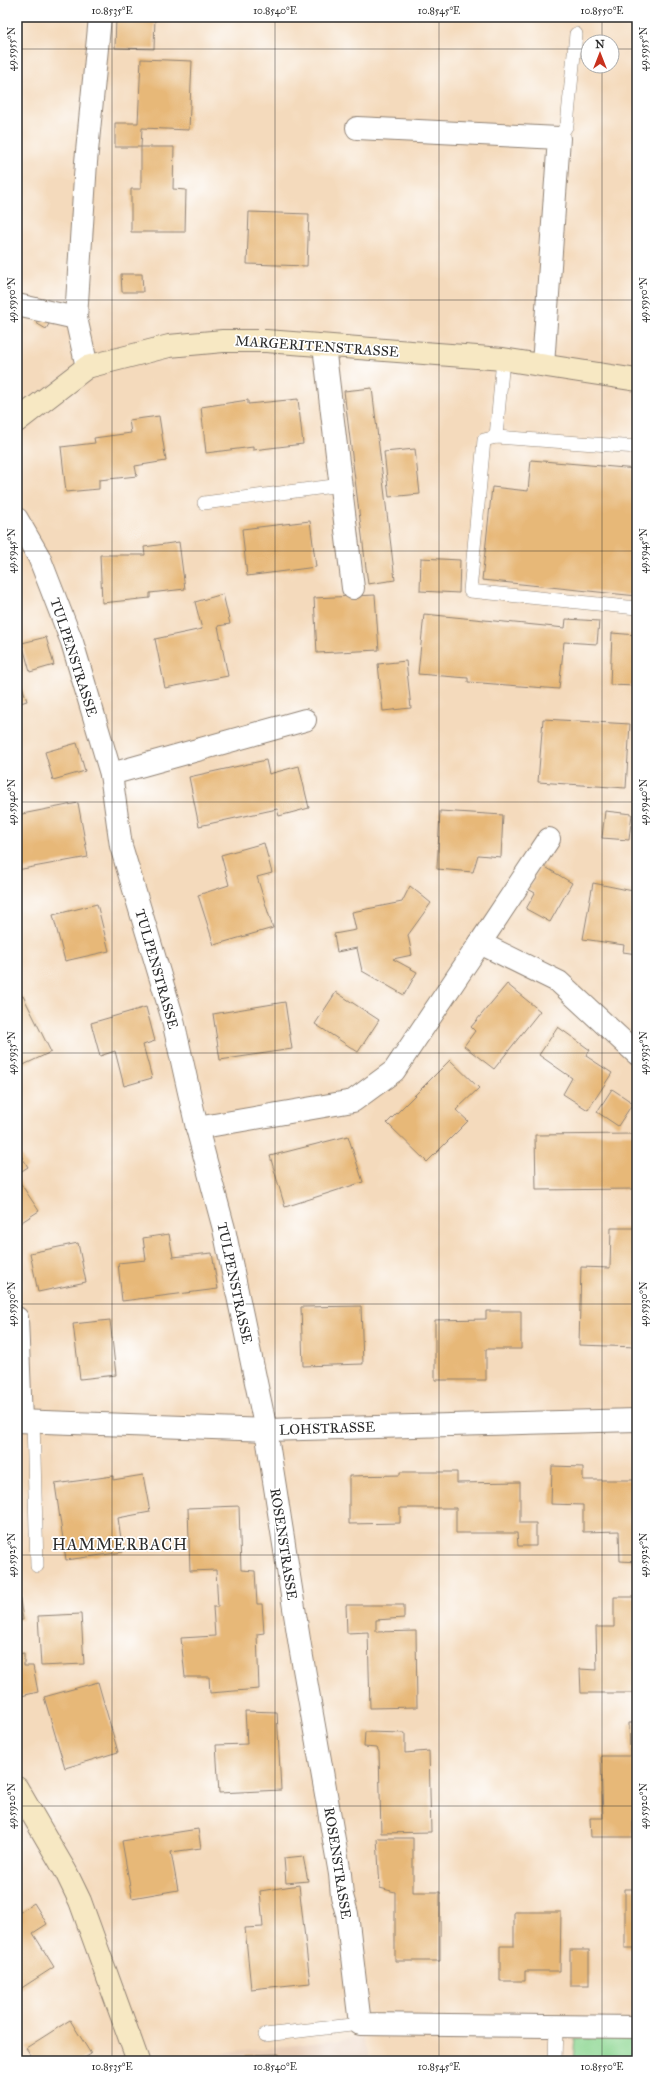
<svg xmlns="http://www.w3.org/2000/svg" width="654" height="2078" font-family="'IM FELL Great Primer',serif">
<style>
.built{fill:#e9ceb7}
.green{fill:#8ed793;stroke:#5c815f}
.building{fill:#e7b878}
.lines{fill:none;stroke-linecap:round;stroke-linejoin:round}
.lane-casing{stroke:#908274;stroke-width:14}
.street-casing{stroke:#908274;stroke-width:24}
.secondary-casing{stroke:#908274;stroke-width:24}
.lane{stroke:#fff;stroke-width:13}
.street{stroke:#fff;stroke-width:22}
.secondary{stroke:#f7e8c3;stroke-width:22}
.ticks{fill:none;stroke:#2b2b2b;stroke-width:1;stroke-opacity:0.45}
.labels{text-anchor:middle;stroke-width:3.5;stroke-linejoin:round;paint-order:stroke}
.street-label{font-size:14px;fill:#2b2b2b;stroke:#fff}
.quarter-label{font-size:16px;letter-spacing:1px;fill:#2b2b2b;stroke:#fff}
.neatline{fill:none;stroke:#2b2b2b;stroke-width:1.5}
.ticks-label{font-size:10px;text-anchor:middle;fill:#2b2b2b}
</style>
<rect width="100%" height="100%" fill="#fff"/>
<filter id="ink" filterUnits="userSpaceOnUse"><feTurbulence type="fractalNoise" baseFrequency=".025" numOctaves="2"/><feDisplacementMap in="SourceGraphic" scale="8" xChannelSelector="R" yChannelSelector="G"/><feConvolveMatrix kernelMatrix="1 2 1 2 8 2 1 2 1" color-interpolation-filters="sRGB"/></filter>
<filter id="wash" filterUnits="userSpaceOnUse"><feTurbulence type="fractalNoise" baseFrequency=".012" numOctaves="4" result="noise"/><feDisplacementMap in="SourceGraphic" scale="16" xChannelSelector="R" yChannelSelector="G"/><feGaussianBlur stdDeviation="0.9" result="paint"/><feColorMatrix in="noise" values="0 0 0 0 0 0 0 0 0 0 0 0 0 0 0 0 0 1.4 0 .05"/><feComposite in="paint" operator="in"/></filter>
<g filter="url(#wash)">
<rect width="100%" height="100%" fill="#f4dabc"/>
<polygon class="built" points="363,2037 371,2061 185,2061 183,2058"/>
<polygon class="green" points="575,2038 637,2039 637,2061 573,2061"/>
<g id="blocks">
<g class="building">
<polygon points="116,17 155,17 154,49 115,48"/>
<polygon points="141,59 192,61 189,130 142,128 141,147 174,147 173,189 186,190 185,232 131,232 131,189 141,189 141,147 115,147 115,123 138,123"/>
<polygon points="249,212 309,214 307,266 247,264"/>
<polygon points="121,274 142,274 143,292 122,292"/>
<polygon points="42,313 52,319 46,329 36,323"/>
<polygon points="372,388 395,580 368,584 344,391"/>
<polygon points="298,399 303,444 253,450 253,447 206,453 201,407 248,400 248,404"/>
<polygon points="159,416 166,461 135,466 137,476 99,480 99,489 66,492 61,447 95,443 94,438 131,433 129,420"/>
<polygon points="415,449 420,494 389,497 384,452"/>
<polygon points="531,460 637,469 637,596 482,580 492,487 528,491"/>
<polygon points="310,521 316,567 247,576 242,529"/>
<polygon points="179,542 185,589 150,593 150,598 102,603 100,555 145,555 144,547"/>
<polygon points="421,558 460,560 459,593 420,591"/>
<polygon points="223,594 230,624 218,626 228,676 165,688 155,639 202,629 195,602"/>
<polygon points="375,595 379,650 317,653 314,598"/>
<polygon points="424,614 565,628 566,619 599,621 597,644 564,642 559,689 468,682 468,678 418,674"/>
<polygon points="612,633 637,635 637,686 610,685"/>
<polygon points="46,637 54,665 30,672 22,643"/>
<polygon points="406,661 411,708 383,711 378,664"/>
<polygon points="17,671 27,701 17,704"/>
<polygon points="543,719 630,724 626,788 538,782"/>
<polygon points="77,743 85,771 53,780 45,752"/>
<polygon points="266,760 269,774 299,766 309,808 279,816 277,809 199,826 189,777"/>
<polygon points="78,803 88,857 17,870 17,815"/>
<polygon points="440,811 503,815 501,857 478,855 473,872 437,869"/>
<polygon points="605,811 632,814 629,840 602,838"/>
<polygon points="264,843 272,873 257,877 273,928 214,945 198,895 229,885 221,855"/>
<polygon points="542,865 572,883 550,922 526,909 535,893 528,889"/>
<polygon points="593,883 633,891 632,896 637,897 637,954 623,952 624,945 583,939"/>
<polygon points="410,886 431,903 408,935 412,955 393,959 417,972 404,995 362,971 357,948 337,952 334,934 356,930 352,912 402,902"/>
<polygon points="97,904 109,951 65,961 53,915"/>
<polygon points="507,984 540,1011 494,1069 464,1046 475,1031 471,1027"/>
<polygon points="336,992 379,1020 358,1052 315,1024"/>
<polygon points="23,996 51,1052 17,1068 17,998"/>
<polygon points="285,1002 292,1049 220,1060 213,1014"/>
<polygon points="146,1007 155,1041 143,1045 152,1078 124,1086 115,1051 100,1056 91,1023"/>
<polygon points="558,1027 590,1050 586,1056 612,1073 588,1110 563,1094 572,1078 539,1055"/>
<polygon points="450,1060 479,1088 456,1110 468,1121 427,1162 387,1123"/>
<polygon points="612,1089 633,1103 618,1126 597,1112"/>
<polygon points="634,1134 635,1189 536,1190 535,1135"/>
<polygon points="348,1136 363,1182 285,1207 270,1156"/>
<polygon points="17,1149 28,1167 17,1174"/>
<polygon points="17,1178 39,1211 17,1225"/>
<polygon points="611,1228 637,1228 637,1347 579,1345 581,1267 610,1268"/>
<polygon points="169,1234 173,1257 212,1253 218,1289 122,1301 118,1263 146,1260 143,1238"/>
<polygon points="78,1243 86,1282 38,1292 30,1253"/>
<polygon points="361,1306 363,1364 303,1366 301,1307"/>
<polygon points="486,1311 521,1311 521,1349 486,1349 486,1380 435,1380 435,1320 486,1319"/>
<polygon points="110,1320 116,1375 80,1379 73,1324"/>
<polygon points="552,1466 583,1467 583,1480 637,1480 637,1562 620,1561 619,1531 583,1532 583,1505 551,1504"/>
<polygon points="400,1472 457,1472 457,1483 520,1482 520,1523 536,1523 536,1546 518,1546 517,1533 456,1533 456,1508 400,1508 400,1523 349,1524 349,1476 400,1475"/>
<polygon points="143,1475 150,1512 118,1518 123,1552 66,1560 55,1484 113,1476 113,1480"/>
<polygon points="239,1506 241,1570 255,1571 257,1604 262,1604 264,1633 257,1634 259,1689 210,1693 209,1677 185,1677 181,1638 215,1636 213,1607 218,1607 216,1570 190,1571 188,1508"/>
<polygon points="17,1579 23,1620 17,1620"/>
<polygon points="614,1597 637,1597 637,1693 581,1693 580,1669 597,1670 596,1627 614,1627"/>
<polygon points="346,1605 404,1605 404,1618 376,1620 376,1632 416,1631 417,1707 370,1708 368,1632 347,1633"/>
<polygon points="81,1614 84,1664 41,1666 38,1616"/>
<polygon points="24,1653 24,1666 33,1666 38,1692 17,1697 17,1654"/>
<polygon points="98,1682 118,1752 65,1768 44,1697"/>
<polygon points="245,1711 277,1712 281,1790 219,1793 216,1745 247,1744"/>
<polygon points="629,1723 637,1723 637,1819 633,1818 633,1837 591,1837 590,1818 603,1818 601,1756 630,1756"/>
<polygon points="365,1732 405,1733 405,1753 429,1751 431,1832 381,1833 379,1752 377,1748 364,1747"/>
<polygon points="198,1829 201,1848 171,1852 178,1890 132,1898 122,1841"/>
<polygon points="377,1838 413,1838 413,1892 440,1892 440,1961 395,1961 395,1892 380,1888"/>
<polygon points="303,1856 308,1881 286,1883 284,1858"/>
<polygon points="299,1885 310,1983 251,1989 245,1928 263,1927 260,1891"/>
<rect x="625" y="1889" width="12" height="59"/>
<polygon points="34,1903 47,1924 33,1933 54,1967 17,1991 17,1914"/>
<polygon points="514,1912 561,1912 560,1971 525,1971 525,1981 500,1981 500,1946 514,1946"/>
<rect x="570" y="1950" width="19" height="35"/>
<polygon points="70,2020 91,2054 80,2061 35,2061 26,2048"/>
<polygon points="279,2054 281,2061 246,2061 245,2055"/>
</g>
</g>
</g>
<g filter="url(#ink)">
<use href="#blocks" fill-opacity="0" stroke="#908274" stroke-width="1"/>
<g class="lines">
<defs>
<g id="lane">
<polyline points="559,138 567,125 576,34"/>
<polyline points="496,437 503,359"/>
<polyline points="637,447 496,437 484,440 470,591 637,608"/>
<polyline points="204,503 341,485"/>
<polyline points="33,1421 37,1566"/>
<polyline points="265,2035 360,2024"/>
<polyline points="555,2061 556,2026"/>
</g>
<g id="street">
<polyline points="357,128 559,138 543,365"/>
<polyline points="17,305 76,318"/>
<polyline points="324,346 353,588"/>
<polyline points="87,367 76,318 86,162 100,17"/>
<polyline points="17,519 39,557 72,642 111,774 121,846 172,1016 197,1128 224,1229 266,1430 300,1646 340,1874 342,1896 347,1914 360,2024 637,2027"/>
<polyline points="111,774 305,720"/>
<polyline points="480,943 549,839"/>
<polyline points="197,1128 353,1101 394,1071 480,943 559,982 637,1054"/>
<polyline points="17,1318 21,1421"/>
<polyline points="17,1421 266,1430 637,1420"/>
</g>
<g id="secondary">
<polyline points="17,421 87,367 169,346 223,341 266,341 503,359 637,380"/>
<polyline points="17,1788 66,1872 80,1901 138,2061"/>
</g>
</defs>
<use href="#lane" class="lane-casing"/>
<use href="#street" class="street-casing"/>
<use href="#secondary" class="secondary-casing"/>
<use href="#lane" class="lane"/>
<use href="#street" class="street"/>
<use href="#secondary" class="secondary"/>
</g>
</g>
<path class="ticks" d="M112,17V2061M275,17V2061M439,17V2061M602,17V42M17,49H588M612,49H637M602,66V2061M17,300H637M17,551H637M17,802H637M17,1053H637M17,1304H637M17,1555H637M17,1806H637M17,2057H637"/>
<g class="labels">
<g class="street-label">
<text transform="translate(317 346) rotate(4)" y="5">MARGERITENSTRASSE</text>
<text transform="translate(74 657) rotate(72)" y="5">TULPENSTRASSE</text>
<text transform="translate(157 969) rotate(74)" y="5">TULPENSTRASSE</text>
<text transform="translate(235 1283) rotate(78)" y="5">TULPENSTRASSE</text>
<text transform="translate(327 1428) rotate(-2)" y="5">LOHSTRASSE</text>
<text transform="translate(284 1544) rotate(81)" y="5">ROSENSTRASSE</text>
<text transform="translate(338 1863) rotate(81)" y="5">ROSENSTRASSE</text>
</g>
<g class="quarter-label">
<text x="120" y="1550">HAMMERBACH</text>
</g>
</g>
<rect width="654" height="2078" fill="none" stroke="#fff" stroke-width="44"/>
<g transform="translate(600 54)"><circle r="19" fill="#ffffff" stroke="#aaaaaa"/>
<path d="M0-3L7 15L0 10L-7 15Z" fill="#c8321e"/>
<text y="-6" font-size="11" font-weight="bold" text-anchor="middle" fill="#2b2b2b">N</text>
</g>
<rect x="22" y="22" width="610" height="2034" class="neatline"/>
<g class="ticks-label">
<text x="112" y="14">10.8535°E</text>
<text x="275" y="14">10.8540°E</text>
<text x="439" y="14">10.8545°E</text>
<text x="602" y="14">10.8550°E</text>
<text transform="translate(11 49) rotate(-90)" y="4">49.5955°N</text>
<text transform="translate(643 49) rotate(-90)" y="4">49.5955°N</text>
<text transform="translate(11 300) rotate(-90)" y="4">49.5950°N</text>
<text transform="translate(643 300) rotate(-90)" y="4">49.5950°N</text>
<text transform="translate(11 551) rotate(-90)" y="4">49.5945°N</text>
<text transform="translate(643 551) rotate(-90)" y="4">49.5945°N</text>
<text transform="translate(11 802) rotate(-90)" y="4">49.5940°N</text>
<text transform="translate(643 802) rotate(-90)" y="4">49.5940°N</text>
<text transform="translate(11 1053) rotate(-90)" y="4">49.5935°N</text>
<text transform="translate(643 1053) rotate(-90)" y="4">49.5935°N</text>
<text transform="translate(11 1304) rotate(-90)" y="4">49.5930°N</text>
<text transform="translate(643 1304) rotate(-90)" y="4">49.5930°N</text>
<text transform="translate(11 1555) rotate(-90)" y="4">49.5925°N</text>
<text transform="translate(643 1555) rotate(-90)" y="4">49.5925°N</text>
<text transform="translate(11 1806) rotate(-90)" y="4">49.5920°N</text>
<text transform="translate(643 1806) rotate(-90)" y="4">49.5920°N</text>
<text x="112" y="2070">10.8535°E</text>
<text x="275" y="2070">10.8540°E</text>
<text x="439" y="2070">10.8545°E</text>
<text x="602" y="2070">10.8550°E</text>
</g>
</svg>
